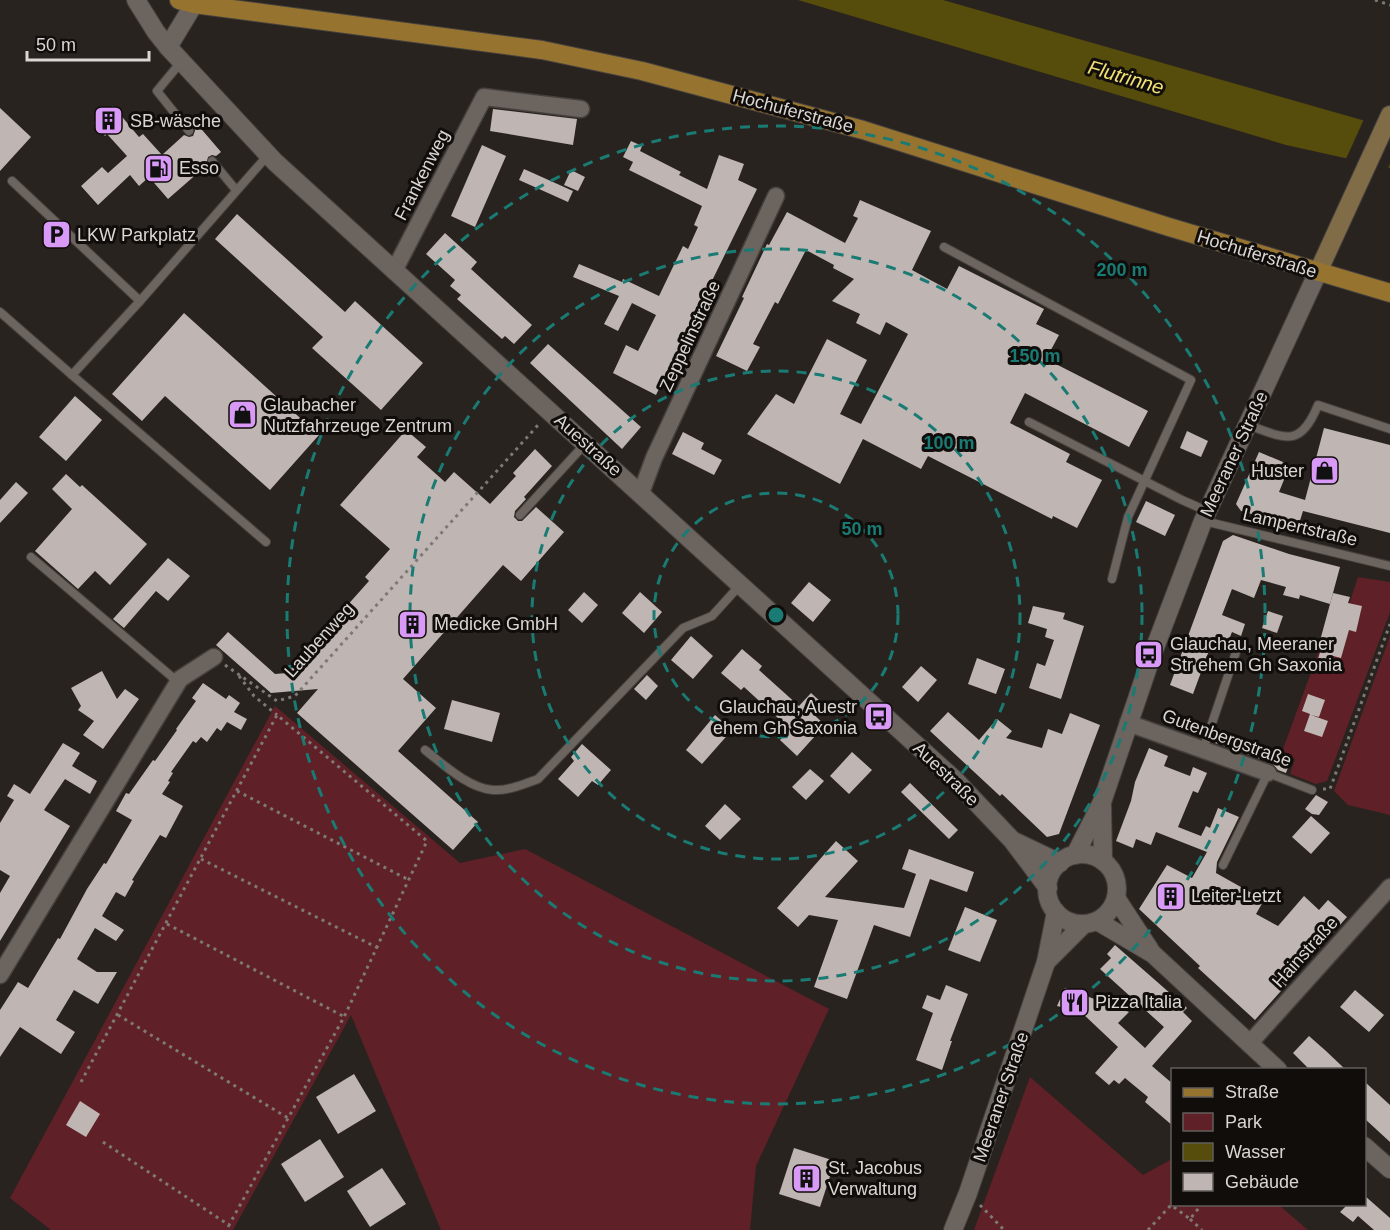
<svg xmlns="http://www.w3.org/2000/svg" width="1390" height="1230" font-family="Helvetica,sans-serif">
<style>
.green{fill:#602027}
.water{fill:#564c0b}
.pier{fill:#29231f}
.building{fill:#bfb5b2}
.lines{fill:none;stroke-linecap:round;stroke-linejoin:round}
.service-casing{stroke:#46413e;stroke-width:10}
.minor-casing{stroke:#46413e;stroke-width:19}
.tertiary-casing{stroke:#46413e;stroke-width:20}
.secondary-casing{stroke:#46413e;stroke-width:20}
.primary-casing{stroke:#46413e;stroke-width:20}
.path{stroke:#7e7975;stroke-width:3;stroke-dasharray:3 4.5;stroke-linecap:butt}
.service{stroke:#6b645f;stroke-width:8}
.minor{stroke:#6b645f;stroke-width:16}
.tertiary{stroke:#6b645f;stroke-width:18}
.secondary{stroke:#806c47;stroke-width:18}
.primary{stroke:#967430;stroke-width:18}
.ring{fill:none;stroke:#197b73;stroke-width:3;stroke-dasharray:10 8}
.labels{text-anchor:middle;stroke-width:6;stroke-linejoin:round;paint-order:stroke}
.street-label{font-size:18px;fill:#dad6d3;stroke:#100d0b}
.poi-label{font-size:18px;fill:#dad6d3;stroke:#100d0b;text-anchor:start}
.water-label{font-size:20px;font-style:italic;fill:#f2e074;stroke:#100d0b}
.centre{fill:#197b73;stroke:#100d0b;stroke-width:3}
.ring-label{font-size:18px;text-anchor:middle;font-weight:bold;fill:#197b73;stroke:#100d0b;stroke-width:6;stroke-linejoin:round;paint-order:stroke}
</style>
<rect width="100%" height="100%" fill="#29231f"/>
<g class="green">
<polygon points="1358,577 1390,582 1390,612 1327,781 1316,784 1290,774 1295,759 1282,752 1329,623 1344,620"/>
<polygon points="1390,636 1390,815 1348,805 1334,791"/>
<polygon points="275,706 460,863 525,849 829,1009 756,1166 750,1230 441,1230 351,1015 233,1230 51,1230 10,1198"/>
<polygon points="1030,1077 1143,1175 1172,1159 1172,1204 1279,1205 1308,1230 974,1230"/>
</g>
<polygon class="water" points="798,0 943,0 1390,128 1390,168 1286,145"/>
<polygon class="pier" points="1365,117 1390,125 1390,164 1387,170 1345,161"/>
<g class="building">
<polygon points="113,106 139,137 143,134 162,155 184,135 189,137 193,136 195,131 194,127 197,124 221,152 216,156 212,155 208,157 207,165 168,199 149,177 139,186 130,175 98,205 81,186 102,167 108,173 127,156 107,134 105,136 94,123"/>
<polygon points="0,108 31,137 0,171"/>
<polygon points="493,109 577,119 573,145 490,131"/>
<polygon points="631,141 642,146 640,151 681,172 679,175 707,189 719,155 744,164 738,180 757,189 656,395 613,373 626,345 638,351 656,315 632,303 618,331 604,324 619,296 573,277 579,264 622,282 623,279 659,296 683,246 688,249 698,227 694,225 702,206 629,170 633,162 623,157"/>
<polygon points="482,145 506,156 475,227 451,216"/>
<polygon points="524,169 573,191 568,202 519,180"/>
<polygon points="571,170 585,177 578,191 564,185"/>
<polygon points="860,200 931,231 912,270 947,289 959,266 1044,309 1036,324 1059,335 1046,359 1148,411 1129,447 1025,393 1010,423 1070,454 1066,462 1102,480 1077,528 1053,516 1052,519 928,456 921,469 863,439 840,484 747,434 776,394 794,404 827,339 867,360 840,414 861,424 908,334 886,322 880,335 856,323 860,314 832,301 854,279 833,268 834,265 806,250 778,304 775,302 753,344 760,347 747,371 716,356 744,298 742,297 767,244 769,245 787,212 845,243 858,218 853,216"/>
<polygon points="237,214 345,312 355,301 423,363 381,410 312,348 323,337 215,239"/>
<polygon points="445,233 477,262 471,269 532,325 514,344 505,336 502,339 457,299 461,295 450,286 455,280 426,254"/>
<polygon points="184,313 319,435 270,490 165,396 142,421 112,394"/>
<polygon points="548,344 641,427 622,449 530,363"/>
<polygon points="75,396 102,420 66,461 39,437"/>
<polygon points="1324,428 1390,445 1390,533 1303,511 1298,527 1241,511 1236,504 1259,452 1290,465 1279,492 1305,500"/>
<polygon points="406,430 426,447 417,457 445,482 454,472 490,504 516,476 513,473 535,449 552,466 524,497 526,499 515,511 514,517 518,521 522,521 536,507 564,532 521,581 503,565 403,679 436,708 398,751 478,822 453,850 297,713 318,689 271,693 216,645 228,632 275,674 287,673 369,581 365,577 390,549 340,505"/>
<polygon points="1187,431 1208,441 1201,457 1180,448"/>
<polygon points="683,432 704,443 701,449 722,460 714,475 672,454"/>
<polygon points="66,474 80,487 82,485 147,544 110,585 95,571 78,589 35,551 72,509 52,489"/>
<polygon points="16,482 28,493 0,523 0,500"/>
<polygon points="1146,501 1175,515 1165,536 1136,522"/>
<polygon points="1233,535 1289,554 1340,567 1330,604 1300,595 1299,599 1283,595 1286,587 1261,580 1254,598 1232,589 1222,615 1245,624 1241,636 1232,632 1228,642 1214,637 1193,694 1170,685 1223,541"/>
<polygon points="168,558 190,576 168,601 156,591 124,628 113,619"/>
<polygon points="809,582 831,600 813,622 791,603"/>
<polygon points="584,592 598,605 582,623 568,610"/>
<polygon points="640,592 662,612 644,633 622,613"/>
<polygon points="1333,593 1350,597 1348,603 1362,606 1356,632 1349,630 1341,658 1333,656 1330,664 1318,659 1321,649 1318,648"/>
<polygon points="1033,606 1065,613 1063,619 1084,626 1061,699 1029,688 1037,663 1045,666 1054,640 1045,637 1047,629 1028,623"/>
<polygon points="1268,611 1283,616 1277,633 1262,628"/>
<polygon points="691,636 713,656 693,679 671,660"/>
<polygon points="742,649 762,666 759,670 799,706 811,693 821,702 811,712 825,725 797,756 780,740 790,729 744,687 741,690 721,673"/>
<polygon points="977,658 1005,669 996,694 968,684"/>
<polygon points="921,666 937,680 918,702 902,687"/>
<polygon points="102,671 117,699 125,689 139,699 103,749 83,735 94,721 78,710 81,706 71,688"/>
<polygon points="647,675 658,686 646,700 634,689"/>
<polygon points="203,683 226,699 229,695 240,703 234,712 247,719 241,730 227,722 221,731 217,728 207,742 201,737 196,743 193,741 171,772 173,773 168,781 170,782 162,794 183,806 166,838 160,835 132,880 134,881 125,897 116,892 102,916 124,930 116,941 95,928 77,959 97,972 117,972 98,1004 74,990 56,1020 75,1032 61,1054 20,1027 0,1057 0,1010 18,982 28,988 58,938 60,939 87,889 104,863 106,864 132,820 116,811 126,793 129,794 153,760 155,761 177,730 176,729 196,701 192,698"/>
<polygon points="1308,694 1325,700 1319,717 1311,715 1328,721 1322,737 1304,731 1310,714 1302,711"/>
<polygon points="452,700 500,713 492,742 444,729"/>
<polygon points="948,712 979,740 997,719 1012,731 1006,738 1042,748 1048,729 1062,734 1070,713 1100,725 1059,834 1047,837 1002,794 1000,796 930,731"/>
<polygon points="715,715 732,730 702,764 686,750"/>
<polygon points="1220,730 1291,759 1286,773 1278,770 1272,763 1215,743"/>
<polygon points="63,743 80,753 72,766 97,781 90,794 65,779 44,810 70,826 0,941 0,893 10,876 0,870 0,823 14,800 7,796 14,784 30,794"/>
<polygon points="582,744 611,770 598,785 592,781 578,797 558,779 574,761 571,757"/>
<polygon points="1149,748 1168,756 1164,766 1190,776 1193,767 1207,773 1198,793 1193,791 1178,827 1201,836 1206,826 1210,828 1218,808 1239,817 1217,862 1216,873 1264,900 1256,914 1278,926 1304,896 1319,910 1328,900 1347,917 1255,1020 1198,968 1200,966 1139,909 1167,865 1192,878 1207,852 1156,832 1151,845 1136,839 1133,848 1116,841 1131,801 1135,782"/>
<polygon points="852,752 872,770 849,794 830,776"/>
<polygon points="810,769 824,781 806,800 792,787"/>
<polygon points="910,783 958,830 949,839 901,792"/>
<polygon points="1316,795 1328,802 1319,815 1312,814 1305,809"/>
<polygon points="725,804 741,819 720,840 705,826"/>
<polygon points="1311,816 1330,833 1311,854 1292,837"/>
<polygon points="836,841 858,861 825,897 904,908 916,874 902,869 909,849 974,872 967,892 930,879 910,937 874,925 847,999 814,987 838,920 809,915 798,927 777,908"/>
<polygon points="965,907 997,920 980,962 948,950"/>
<polygon points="1115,945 1187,1008 1183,1012 1192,1021 1152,1066 1173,1084 1173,1126 1145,1102 1148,1097 1125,1078 1119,1084 1114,1080 1109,1085 1095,1073 1118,1047 1081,1012 1057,1006 1065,988 1129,1012 1118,1023 1145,1048 1164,1027 1100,969 1111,958 1107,954"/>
<polygon points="946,985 968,994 950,1041 952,1041 942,1070 916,1060 933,1013 922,1008 927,995 940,1000"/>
<polygon points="1355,990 1384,1015 1369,1032 1340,1007"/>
<polygon points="1309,1036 1326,1051 1346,1070 1310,1070 1293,1053"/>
<polygon points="354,1074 376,1111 338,1134 316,1097"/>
<polygon points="1365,1082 1390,1105 1390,1142 1365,1119"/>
<polygon points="80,1101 100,1114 86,1137 66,1125"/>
<polygon points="320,1139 344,1177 305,1202 281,1164"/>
<polygon points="794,1148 835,1161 820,1207 779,1194"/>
<polygon points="382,1168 406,1204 370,1227 347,1191"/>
<polygon points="1365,1196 1390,1218 1390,1230 1374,1230 1358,1216 1353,1222 1340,1212 1346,1206 1344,1204 1365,1204"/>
</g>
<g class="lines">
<defs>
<g id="service">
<polyline points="181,62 157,91 189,131"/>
<polyline points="212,161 236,190"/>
<polyline points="12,181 140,301 268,155"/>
<polyline points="944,247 1191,380 1128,517 1112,579"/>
<polyline points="140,301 72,375 266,542"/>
<polyline points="0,312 72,375"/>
<polyline points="1029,422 1182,500 1207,511"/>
<path d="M1248,425C1285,438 1300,449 1318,405L1390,429"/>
<polyline points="520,515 585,444"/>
<polyline points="1204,521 1390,566"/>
<polyline points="31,557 178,682"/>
<path d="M425,750C443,764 468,788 493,790C508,791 524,784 538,779L683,628L712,616L741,584"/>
<polyline points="1203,750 1236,652"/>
<polyline points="1223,865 1268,773 1312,790"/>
</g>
<g id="minor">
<polyline points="394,271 484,97 581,109"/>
<polyline points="641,493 654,458 776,196"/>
<polyline points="1128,723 1268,773"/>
<polyline points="0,975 180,679 214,657"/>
<polyline points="1249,1044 1390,887"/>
</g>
<g id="tertiary">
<polyline points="136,0 156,32 168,47 275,162 955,780 1012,840 1048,888"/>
<polyline points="168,47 194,4"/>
<polyline points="1102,806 1103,861"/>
<polyline points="1016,842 1060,863"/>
<circle cx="1082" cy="889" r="35"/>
<polyline points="1075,855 1102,802 1151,658 1203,521 1318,272"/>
<polyline points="1116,898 1150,950"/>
<polyline points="1097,921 1153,954 1278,1070"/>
<polyline points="1046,962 1084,924"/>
<polyline points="1364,1146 1390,1169"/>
<polyline points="953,1230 968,1193 1046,962 1056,912"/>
</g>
<polyline id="secondary" points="1318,272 1390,115"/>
<polyline id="primary" points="179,0 194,4 542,50 642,71 863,130 1169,227 1390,293"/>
</defs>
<use href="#service" class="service-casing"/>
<use href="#minor" class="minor-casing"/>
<use href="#tertiary" class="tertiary-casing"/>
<use href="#secondary" class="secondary-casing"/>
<use href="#primary" class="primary-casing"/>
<g class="path">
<polyline points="1375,0 1390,5"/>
<polyline points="225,665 277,701 295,696 539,424"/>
<polyline points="239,676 254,696 277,715"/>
<polyline points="1323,789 1330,789 1390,624"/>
<polyline points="237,791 409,880"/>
<polyline points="201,859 378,948"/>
<polyline points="167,924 343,1016"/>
<polyline points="118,1015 288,1118"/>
<polyline points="81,1082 277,715 427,841 344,1017 229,1225"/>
<polyline points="103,1142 229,1225 227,1230"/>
<polyline points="980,1205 1004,1230"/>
<polyline points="1190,1219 1202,1230"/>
<polyline points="1148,1230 1171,1205 1190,1219 1202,1204"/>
</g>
<use href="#service" class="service"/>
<use href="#minor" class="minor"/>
<use href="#tertiary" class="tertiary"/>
<use href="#secondary" class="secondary"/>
<use href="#primary" class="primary"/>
</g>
<g class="ring">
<circle cx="776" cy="615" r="122"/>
<circle cx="776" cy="615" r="244"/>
<circle cx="776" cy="615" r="366"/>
<circle cx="776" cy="615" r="489"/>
</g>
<defs>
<symbol id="building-square" viewBox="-11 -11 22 22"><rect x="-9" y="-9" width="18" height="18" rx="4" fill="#d99af7" stroke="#100d0b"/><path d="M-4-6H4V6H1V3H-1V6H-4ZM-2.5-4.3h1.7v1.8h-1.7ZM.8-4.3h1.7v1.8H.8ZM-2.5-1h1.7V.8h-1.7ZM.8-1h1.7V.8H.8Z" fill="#111"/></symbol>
<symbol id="fuel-square" viewBox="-11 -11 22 22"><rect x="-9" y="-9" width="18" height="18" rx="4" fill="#d99af7" stroke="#100d0b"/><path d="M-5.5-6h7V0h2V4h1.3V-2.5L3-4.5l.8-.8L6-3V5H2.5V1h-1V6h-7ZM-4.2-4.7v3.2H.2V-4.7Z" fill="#111"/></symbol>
<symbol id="parking-square" viewBox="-11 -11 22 22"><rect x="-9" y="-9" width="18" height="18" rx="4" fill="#d99af7" stroke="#100d0b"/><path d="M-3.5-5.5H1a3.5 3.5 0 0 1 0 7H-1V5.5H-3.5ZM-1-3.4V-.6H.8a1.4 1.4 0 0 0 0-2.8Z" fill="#111"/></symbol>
<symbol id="shop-square" viewBox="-11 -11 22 22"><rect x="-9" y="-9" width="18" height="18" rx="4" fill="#d99af7" stroke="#100d0b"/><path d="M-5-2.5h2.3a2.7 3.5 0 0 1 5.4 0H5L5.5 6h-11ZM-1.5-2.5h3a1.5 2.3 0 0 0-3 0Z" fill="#111"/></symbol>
<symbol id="bus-square" viewBox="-11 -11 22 22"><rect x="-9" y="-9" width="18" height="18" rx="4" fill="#d99af7" stroke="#100d0b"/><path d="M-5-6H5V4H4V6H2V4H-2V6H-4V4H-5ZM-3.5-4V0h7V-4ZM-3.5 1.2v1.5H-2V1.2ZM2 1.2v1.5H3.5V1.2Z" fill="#111"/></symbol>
<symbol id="restaurant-square" viewBox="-11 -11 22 22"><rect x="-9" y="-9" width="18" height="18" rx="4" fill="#d99af7" stroke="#100d0b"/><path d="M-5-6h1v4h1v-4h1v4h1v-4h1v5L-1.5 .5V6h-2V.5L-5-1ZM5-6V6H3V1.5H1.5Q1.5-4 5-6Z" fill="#111"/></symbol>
</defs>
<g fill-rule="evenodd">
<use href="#building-square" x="92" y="104" width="33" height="33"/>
<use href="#fuel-square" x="142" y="152" width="33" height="33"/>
<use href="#parking-square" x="40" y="218" width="33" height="33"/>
<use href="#shop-square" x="226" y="398" width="33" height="33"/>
<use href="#shop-square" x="1308" y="454" width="33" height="33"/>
<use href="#building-square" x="396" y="608" width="33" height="33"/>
<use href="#bus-square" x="1132" y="638" width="33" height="33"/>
<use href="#bus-square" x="862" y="700" width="33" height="33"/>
<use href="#building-square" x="1154" y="880" width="33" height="33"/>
<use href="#restaurant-square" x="1058" y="986" width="33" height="33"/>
<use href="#building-square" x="790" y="1162" width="33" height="33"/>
</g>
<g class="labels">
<g class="street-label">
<text transform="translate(793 111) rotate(15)" y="6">Hochuferstraße</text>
<text transform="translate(422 175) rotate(-63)" y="6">Frankenweg</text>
<text transform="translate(1257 254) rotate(17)" y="6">Hochuferstraße</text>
<text transform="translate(690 336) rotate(-65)" y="6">Zeppelinstraße</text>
<text transform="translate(588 445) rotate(42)" y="6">Auestraße</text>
<text transform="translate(1234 454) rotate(-65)" y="6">Meeraner Straße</text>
<text transform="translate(1300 527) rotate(13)" y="6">Lampertstraße</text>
<text transform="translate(319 640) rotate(-48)" y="6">Laubenweg</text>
<text transform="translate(1227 738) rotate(20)" y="6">Gutenbergstraße</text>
<text transform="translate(946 774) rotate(44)" y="6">Auestraße</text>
<text transform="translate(1305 952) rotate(-48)" y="6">Hainstraße</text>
<text transform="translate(1001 1097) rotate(-71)" y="6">Meeraner Straße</text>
</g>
<g class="poi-label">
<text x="130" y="127">SB-wäsche</text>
<text x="179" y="174">Esso</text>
<text x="77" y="241">LKW Parkplatz</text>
<text x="263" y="411">Glaubacher<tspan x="263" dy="21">Nutzfahrzeuge Zentrum</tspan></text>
<text x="1304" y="477" text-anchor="end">Huster</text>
<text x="434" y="630">Medicke GmbH</text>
<text x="1170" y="650">Glauchau, Meeraner<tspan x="1170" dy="21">Str ehem Gh Saxonia</tspan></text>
<text x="857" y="713" text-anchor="end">Glauchau, Auestr<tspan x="857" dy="21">ehem Gh Saxonia</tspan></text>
<text x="1191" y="902">Leiter-Letzt</text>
<text x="1095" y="1008">Pizza Italia</text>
<text x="828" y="1174">St. Jacobus<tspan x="828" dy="21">Verwaltung</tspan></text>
</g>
<g class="water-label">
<text transform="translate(1126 77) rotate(16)" y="7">Flutrinne</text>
</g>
</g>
<circle cx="776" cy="615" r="9" class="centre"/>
<g class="ring-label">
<text x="1122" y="276">200 m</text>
<text x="1035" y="362">150 m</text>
<text x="949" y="449">100 m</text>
<text x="862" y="535">50 m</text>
</g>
<rect x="1171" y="1068" width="195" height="138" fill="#100d0b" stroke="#615d5b" stroke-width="1.5"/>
<rect x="1183" y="1088" width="30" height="9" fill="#967430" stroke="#615d5b" stroke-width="1.5"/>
<text x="1225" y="1098" font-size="18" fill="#dad6d3">Straße</text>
<rect x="1183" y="1113" width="30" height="18" fill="#602027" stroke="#615d5b" stroke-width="1.5"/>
<text x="1225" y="1128" font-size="18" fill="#dad6d3">Park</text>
<rect x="1183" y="1143" width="30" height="18" fill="#564c0b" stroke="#615d5b" stroke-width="1.5"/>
<text x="1225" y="1158" font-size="18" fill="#dad6d3">Wasser</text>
<rect x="1183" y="1173" width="30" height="18" fill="#bfb5b2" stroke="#615d5b" stroke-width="1.5"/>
<text x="1225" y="1188" font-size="18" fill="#dad6d3">Gebäude</text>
<path d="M27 51v9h122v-9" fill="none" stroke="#dad6d3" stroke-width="3"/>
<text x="36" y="51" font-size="18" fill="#dad6d3" stroke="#100d0b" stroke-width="4.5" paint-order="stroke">50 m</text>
</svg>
